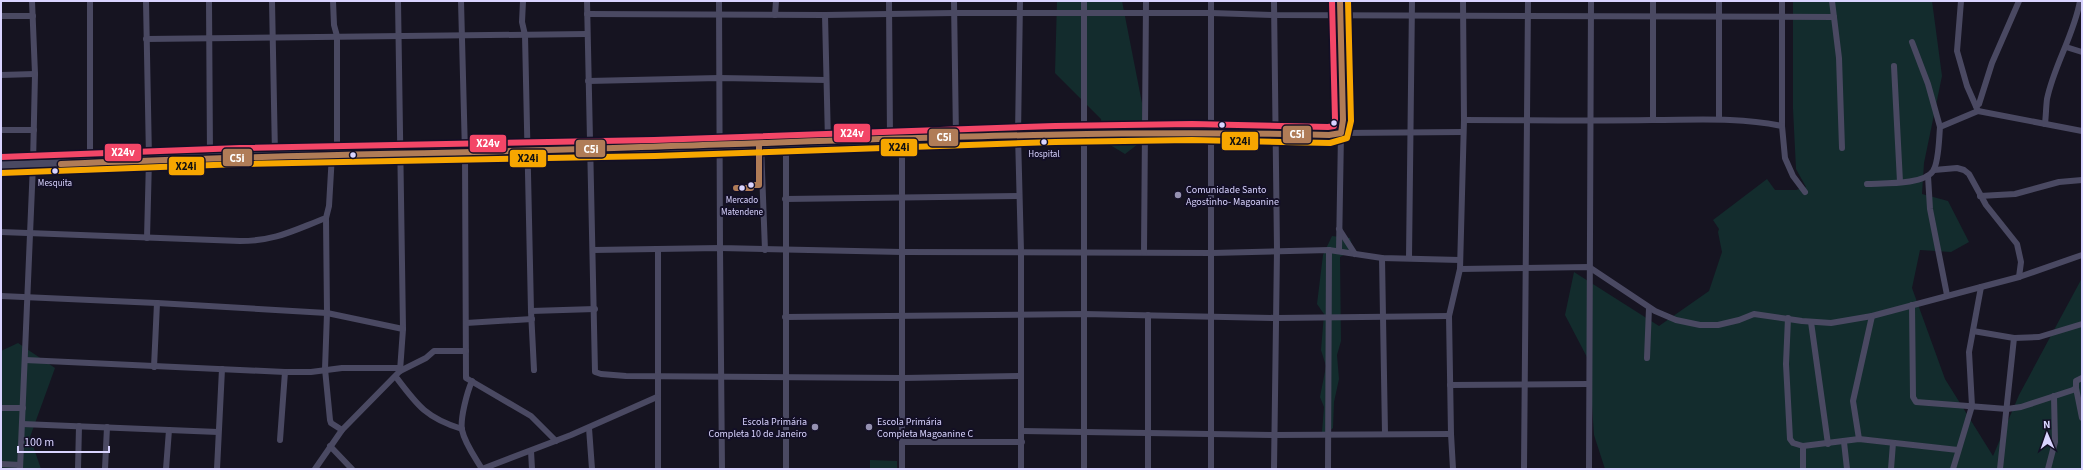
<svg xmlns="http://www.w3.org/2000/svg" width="2083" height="470" font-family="'Source Sans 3',sans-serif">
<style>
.green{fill:#132c2d}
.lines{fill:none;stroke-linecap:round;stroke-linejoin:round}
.minor{stroke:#4a4962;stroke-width:6}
.tertiary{stroke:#4a4962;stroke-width:8}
.bus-1-casing{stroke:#130f26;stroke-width:9}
.bus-2-casing{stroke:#130f26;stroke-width:9}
.bus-3-casing{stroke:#130f26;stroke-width:9}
.bus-1{stroke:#b07c57;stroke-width:6}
.bus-2{stroke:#f7a600;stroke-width:6}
.bus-3{stroke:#f34667;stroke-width:6}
.bus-dot{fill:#d9d4ff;stroke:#130f26;stroke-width:1.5}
.poi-dot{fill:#9591b1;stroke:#130f26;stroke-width:1.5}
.labels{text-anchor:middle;stroke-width:4;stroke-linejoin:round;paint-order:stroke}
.bus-label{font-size:9px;fill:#d9d4ff;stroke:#130f26}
.poi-label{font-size:10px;fill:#d9d4ff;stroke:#130f26;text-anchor:start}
.line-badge{stroke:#130f26;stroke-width:1.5}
.badge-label{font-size:11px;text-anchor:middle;font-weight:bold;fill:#fff}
.pale-badge-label{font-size:11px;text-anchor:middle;font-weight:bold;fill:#111}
</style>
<rect width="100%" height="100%" fill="#161421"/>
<g class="green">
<polygon points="1057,1 1122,1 1142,103 1142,141 1125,154 1102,140 1101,119 1055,73"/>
<polygon points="1793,1 1932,1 1942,76 1924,163 1922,194 1948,201 1969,242 1951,252 1920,250 1912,288 1945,379 1993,456 2019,395 2082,278 2082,469 1605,469 1594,435 1589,361 1565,315 1574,272 1659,326 1709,291 1722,252 1718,232 1719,229 1713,220 1767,179 1775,190 1796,190 1806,187 1796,169 1793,109"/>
<polygon points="1332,236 1350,238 1353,250 1340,257 1341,341 1337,355 1339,379 1334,402 1333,428 1325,434 1322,432 1324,407 1320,397 1326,366 1321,350 1324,314 1317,304 1323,255"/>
<polygon points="18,343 55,368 30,437 41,469 1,469 1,351"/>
<polygon points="870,460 897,461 897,469 870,469"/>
</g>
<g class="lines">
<g class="minor">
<polyline points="146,1 149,159 147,238"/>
<polyline points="209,1 210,157"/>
<polyline points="272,1 275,155"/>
<polyline points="333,1 334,25 337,36 337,154"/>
<polyline points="398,1 403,329 400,371"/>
<polyline points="461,1 465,153 466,378 531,416 556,441"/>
<polyline points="523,1 522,22 525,35 531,311 534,370"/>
<polyline points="587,1 595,372 601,374 626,376 903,378 1021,376"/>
<polyline points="719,1 720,248 902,252 1212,253 1329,250 1382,258 1460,260"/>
<polyline points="889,1 890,140"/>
<polyline points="954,1 956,138"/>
<polyline points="1020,1 1018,135 1021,251 1021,469"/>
<polyline points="1782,1 1782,126 1785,158 1793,176 1805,192"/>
<polyline points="1832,1 1839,58 1842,148"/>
<polyline points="1961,1 1957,51 1967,86 1978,111"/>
<polyline points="587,14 825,15 954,13 1211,13 1274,15 1834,17"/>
<polyline points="775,15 776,1"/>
<polyline points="825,15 828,142"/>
<polyline points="1,16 33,16"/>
<polyline points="146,39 587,34"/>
<polyline points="1912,42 1928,84 1940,127"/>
<polyline points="2066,47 2082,52"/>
<polyline points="1894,66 1900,182"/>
<polyline points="1,75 35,74"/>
<polyline points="588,81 719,78 826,80"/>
<polyline points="1976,106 1979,104 1992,63 2019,1"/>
<polyline points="1719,118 1719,1"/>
<path d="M1464,120C1527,120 1589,121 1652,120C1697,120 1737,117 1782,126"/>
<polyline points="1653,120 1653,1"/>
<path d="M2045,124C2046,115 2046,107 2047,99C2054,65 2074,35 2080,1"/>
<polyline points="1,130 34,130"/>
<polyline points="902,140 902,469"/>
<polyline points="786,144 786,469"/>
<polyline points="761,145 765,250"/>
<polyline points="90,163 90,1"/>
<polyline points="1934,170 1957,168 1964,170 1969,174 1986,205 2017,244 2021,262 2019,277"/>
<polyline points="1928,176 1930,209 1947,295"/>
<path d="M1867,184C1883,183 1924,185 1933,171C1939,162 1939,138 1940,127L1978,111L2082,131"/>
<polyline points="1980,196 2015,194 2059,182 2082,180"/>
<polyline points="785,199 1019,196"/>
<polyline points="326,218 327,313 325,369 330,420 331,423 342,430"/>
<polyline points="1339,229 1355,254"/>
<path d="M1,232L240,241C276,241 294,230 326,218L329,206L332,154"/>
<polyline points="658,249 658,469"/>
<polyline points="593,250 720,248 722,469"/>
<polyline points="1339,251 1341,133 1463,132"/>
<polyline points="1144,252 1146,1"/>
<polyline points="1382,258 1385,434"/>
<polyline points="1409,258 1412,1"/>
<polyline points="1460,269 1589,267 1655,311 1676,320 1700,325 1718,325 1739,320 1754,314 1802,321 1831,323 1872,316 1981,287 2019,277 2082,255"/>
<polyline points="1,296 157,303 327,313 403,329"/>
<polyline points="1912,305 1913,397 1916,402 2007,409 2021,407 2073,390 2076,388 2076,381 2082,378"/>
<polyline points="531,311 595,309"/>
<polyline points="785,317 1084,314 1276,318 1449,316"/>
<polyline points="1788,318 1786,364 1790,439 1793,443 1803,446 1859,439 1958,450"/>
<polyline points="1811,322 1828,444"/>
<polyline points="466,323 532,319"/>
<polyline points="1973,331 2014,338 2039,337 2082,324"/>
<polyline points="1647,358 1649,308"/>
<polyline points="25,360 285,372 311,372 342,368 400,368"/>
<polyline points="154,367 157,303"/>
<path d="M396,377C417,405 426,418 462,429"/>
<path d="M472,381C467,392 460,419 462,430C465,444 475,457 482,469"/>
<polyline points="1450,385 1589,384"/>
<polyline points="2076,388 2082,418"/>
<polyline points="1,408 23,408"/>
<polyline points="22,424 218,432"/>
<polyline points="589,428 592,469"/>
<polyline points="1022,431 1273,435 1451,434"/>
<polyline points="1859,439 1853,401 1872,316"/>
<polyline points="280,440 285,372"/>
<polyline points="902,442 1022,442"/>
<polyline points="1844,442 1847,469"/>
<polyline points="330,446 352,469"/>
<polyline points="531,451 532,469"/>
<polyline points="1,464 20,465"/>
<polyline points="20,469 33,164 35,74 32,1"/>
<polyline points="78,469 79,426"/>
<polyline points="105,469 107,427"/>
<polyline points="166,469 169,430"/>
<polyline points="217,469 222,369"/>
<polyline points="315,469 342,430 400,371 426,358 434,351 466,351"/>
<polyline points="482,469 571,435 657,397"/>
<polyline points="1084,469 1084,1"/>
<polyline points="1148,469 1148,315"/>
<polyline points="1211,469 1211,1"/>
<polyline points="1274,469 1277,250 1274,1"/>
<polyline points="1328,469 1329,250"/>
<polyline points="1453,469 1451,434 1449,316 1460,269 1464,120 1463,1"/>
<polyline points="1524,469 1528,1"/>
<polyline points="1589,469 1591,1"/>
<polyline points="1803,469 1803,446"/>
<polyline points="1891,469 1893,443"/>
<polyline points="1953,469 1972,406 1969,352 1981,287"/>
<polyline points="2000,469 2014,338"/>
<polyline points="2048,469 2055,442 2054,396"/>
</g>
<path class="tertiary" d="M1,165C92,163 183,157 274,155C443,152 613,150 781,144C964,138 1146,127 1329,135L1341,133L1343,120L1340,1"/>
<defs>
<g id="bus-1">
<path d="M61,164C254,155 448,154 641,147C870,140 1100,129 1329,135L1341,133L1343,120L1340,1"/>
<polyline points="736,188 751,188 751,185 759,185 759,145"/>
</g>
<polyline id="bus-2" points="1,173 240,164 655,156 1055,142 1192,140 1330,143 1347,138 1351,121 1348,1"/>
<polyline id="bus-3" points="1,157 240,148 654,140 1055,126 1192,124 1328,127 1334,126 1335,119 1332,1"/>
</defs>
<use href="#bus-1" class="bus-1-casing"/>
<use href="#bus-2" class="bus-2-casing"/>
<use href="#bus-3" class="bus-3-casing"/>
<use href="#bus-1" class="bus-1"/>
<use href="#bus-2" class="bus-2"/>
<use href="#bus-3" class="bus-3"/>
</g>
<g class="bus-dot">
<circle cx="1334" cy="123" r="3.5"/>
<circle cx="1222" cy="125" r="3.5"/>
<circle cx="1044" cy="142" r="3.5"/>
<circle cx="353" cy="155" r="3.5"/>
<circle cx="55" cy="171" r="3.5"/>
<circle cx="751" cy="185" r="3.5"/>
<circle cx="742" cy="188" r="3.5"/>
</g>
<g class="poi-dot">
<circle cx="1178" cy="195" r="4"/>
<circle cx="815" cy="427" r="4"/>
<circle cx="869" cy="427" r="4"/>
</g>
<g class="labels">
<g class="bus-label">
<text x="1044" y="157">Hospital</text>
<text x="55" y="186">Mesquita</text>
<text x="742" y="203">Mercado<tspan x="742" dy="12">Matendene</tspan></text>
</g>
<g class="poi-label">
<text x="1186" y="193">Comunidade Santo<tspan x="1186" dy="12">Agostinho- Magoanine</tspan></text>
<text x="807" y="425" text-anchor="end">Escola Primária<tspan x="807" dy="12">Completa 10 de Janeiro</tspan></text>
<text x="877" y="425">Escola Primária<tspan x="877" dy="12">Completa Magoanine C</tspan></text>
</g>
</g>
<g class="line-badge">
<rect x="833" y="123" width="38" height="20" rx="4" fill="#f34667"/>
<rect x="1282" y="125" width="30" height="19" rx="4" fill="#b07c57"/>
<rect x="928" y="128" width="31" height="19" rx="4" fill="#b07c57"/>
<rect x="1221" y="131" width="38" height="20" rx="4" fill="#f7a600"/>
<rect x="469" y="134" width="38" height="19" rx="4" fill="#f34667"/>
<rect x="880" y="138" width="38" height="19" rx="4" fill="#f7a600"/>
<rect x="575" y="139" width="31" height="19" rx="4" fill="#b07c57"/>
<rect x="104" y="143" width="38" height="19" rx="4" fill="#f34667"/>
<rect x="222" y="148" width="31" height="19" rx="4" fill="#b07c57"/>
<rect x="509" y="149" width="38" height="19" rx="4" fill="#f7a600"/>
<rect x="168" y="156" width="37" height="20" rx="4" fill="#f7a600"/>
</g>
<g class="badge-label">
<text x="852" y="137">X24v</text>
<text x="1297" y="138">C5i</text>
<text x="944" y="141">C5i</text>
<text x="488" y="147">X24v</text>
<text x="591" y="153">C5i</text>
<text x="123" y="156">X24v</text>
<text x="237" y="162">C5i</text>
</g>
<g class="pale-badge-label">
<text x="1240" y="145">X24i</text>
<text x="899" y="151">X24i</text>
<text x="528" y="162">X24i</text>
<text x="186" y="170">X24i</text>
</g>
<rect width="2083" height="470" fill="none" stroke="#d9d4ff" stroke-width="4"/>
<g transform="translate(2047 434) rotate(358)" stroke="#130f26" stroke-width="3" paint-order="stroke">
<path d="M0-3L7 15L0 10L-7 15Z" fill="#d9d4ff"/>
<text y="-6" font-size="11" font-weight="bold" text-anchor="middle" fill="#d9d4ff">N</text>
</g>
<path d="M18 446v6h91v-6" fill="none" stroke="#d9d4ff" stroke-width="2"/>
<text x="24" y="446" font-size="12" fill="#d9d4ff" stroke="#130f26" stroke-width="3" paint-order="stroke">100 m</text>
</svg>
